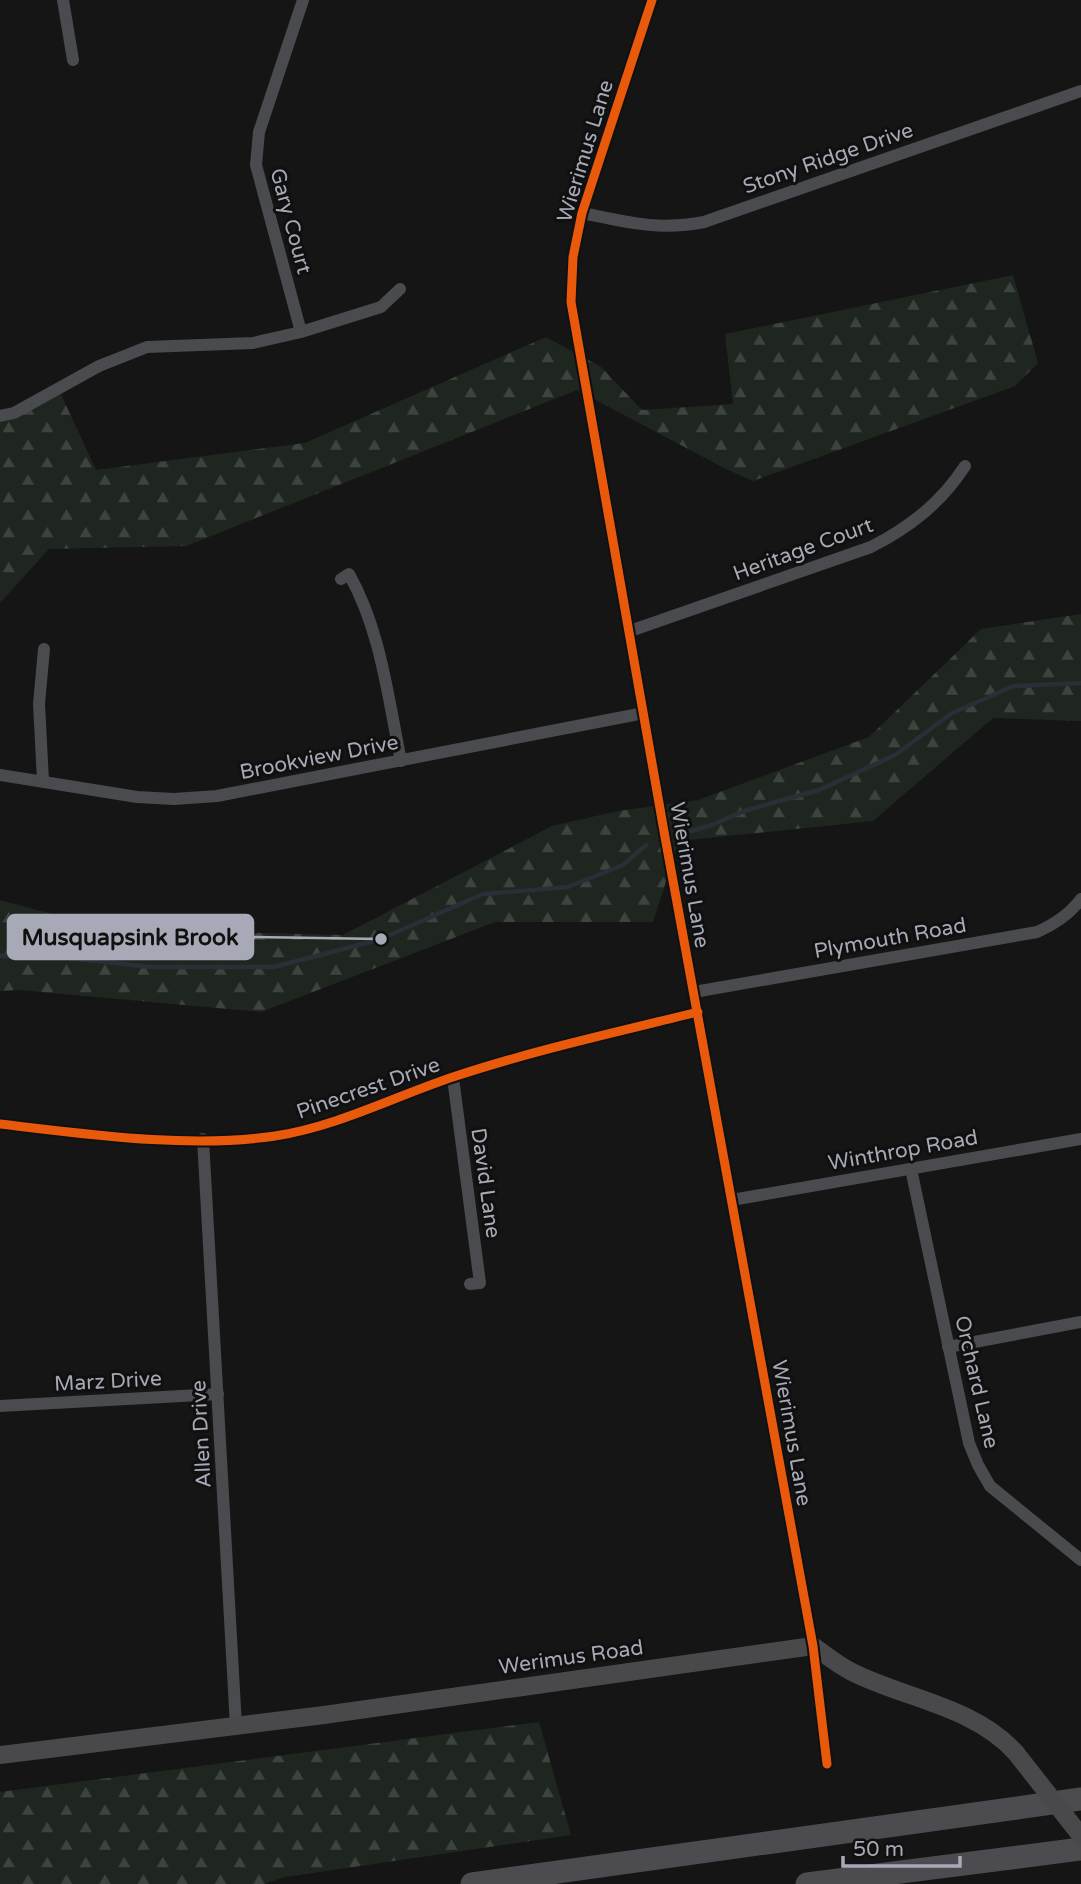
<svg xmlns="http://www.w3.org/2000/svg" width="1081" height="1884" font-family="'Varela Round',sans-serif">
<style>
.forest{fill:url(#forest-firs)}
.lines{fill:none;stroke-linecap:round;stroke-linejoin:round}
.stream{stroke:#292f37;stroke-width:4.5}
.minor{stroke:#4a4b4e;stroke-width:12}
.secondary{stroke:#49494c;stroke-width:18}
.motorway{stroke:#4c4c50;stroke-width:23}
.secondary-bridge{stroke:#49494c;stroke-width:18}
.cycleway-casing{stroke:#101011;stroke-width:13}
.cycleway{stroke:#e8590c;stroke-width:9}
.labels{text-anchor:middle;stroke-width:6;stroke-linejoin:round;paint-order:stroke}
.street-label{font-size:21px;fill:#a7aab6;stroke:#101011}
.leader{fill:none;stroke:#a7aab6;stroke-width:2.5}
.callout-dot{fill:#a7aab6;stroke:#101011;stroke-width:2.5}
.callout{fill:#a7aab6;stroke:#a7aab6;stroke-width:2.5}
.callout-label{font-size:23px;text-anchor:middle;font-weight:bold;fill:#111}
</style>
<defs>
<pattern id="forest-firs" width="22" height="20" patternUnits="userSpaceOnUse" patternTransform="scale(1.75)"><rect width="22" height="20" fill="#1f2620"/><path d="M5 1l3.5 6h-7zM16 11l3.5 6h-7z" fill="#3d433e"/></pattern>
</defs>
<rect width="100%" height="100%" fill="#151516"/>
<g class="forest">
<polygon points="1013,275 1038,363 1015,386 753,481 726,469 577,390 186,546 49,549 0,603 0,416 58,388 96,470 305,443 546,337 601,367 642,410 733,404 725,334"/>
<polygon points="1081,614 1081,721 993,718 873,821 679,841 653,922 495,922 261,1012 19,990 0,991 0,900 107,929 343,935 552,826 618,811 698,800 869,737 981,629"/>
<polygon points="539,1722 571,1835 285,1877 264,1884 0,1884 0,1792"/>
</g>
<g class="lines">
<g class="stream">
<polyline points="681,834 712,825 744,811 819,790 895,755 952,713 1014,686 1081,683"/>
<polyline points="0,956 41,955 151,967 274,967 381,939 483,894 568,887 623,865 646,845"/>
</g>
<g class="minor">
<polyline points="63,0 73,60"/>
<polyline points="652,0 582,213 573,257 571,302 665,837 813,1646 827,1764"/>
<path d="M582,213C626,222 659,231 704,222L1081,91"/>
<polyline points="301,332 256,165 259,132 303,0"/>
<polyline points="0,416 14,413 99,366 147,347 253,343 301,332 381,307 400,289"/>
<path d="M341,579L349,574C381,631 388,698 401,761"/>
<path d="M630,631L871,547C910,527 941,503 965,466"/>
<polyline points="0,775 137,797 174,799 217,796 644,713"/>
<polyline points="43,781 39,704 44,649"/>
<path d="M694,992L1037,932C1055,924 1069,915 1081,899"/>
<polyline points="453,1078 480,1283 470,1284"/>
<path d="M0,1124C86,1134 189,1149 275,1136C339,1126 395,1096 456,1076C535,1050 617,1032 698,1012"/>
<polyline points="203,1139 236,1726"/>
<polyline points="911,1169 969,1443 978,1465 990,1486 1081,1560"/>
<polyline points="732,1200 1081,1139"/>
<polyline points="948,1347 1081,1322"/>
<polyline points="0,1406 218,1394"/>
</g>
<path class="secondary" d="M0,1755L324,1715L813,1646C826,1655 839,1666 854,1673C907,1699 975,1707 1016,1753"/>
<g class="motorway">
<polyline points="472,1884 1081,1799"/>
<polyline points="807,1884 1081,1849"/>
</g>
<polyline class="secondary-bridge" points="1016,1753 1081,1836"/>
<defs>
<g id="cycleway">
<polyline points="652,0 582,213 573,257 571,302 665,837 813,1646 827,1764"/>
<path d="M0,1124C86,1134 189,1149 275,1136C339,1126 395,1096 456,1076C535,1050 617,1032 698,1012"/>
</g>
</defs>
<use href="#cycleway" class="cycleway-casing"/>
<use href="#cycleway" class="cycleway"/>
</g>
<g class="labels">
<g class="street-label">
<text transform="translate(585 151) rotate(-73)" y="7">Wierimus Lane</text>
<text transform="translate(828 158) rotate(-19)" y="7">Stony Ridge Drive</text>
<text transform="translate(291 221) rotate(75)" y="7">Gary Court</text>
<text transform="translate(803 549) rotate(-20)" y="7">Heritage Court</text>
<text transform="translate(319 757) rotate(-11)" y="7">Brookview Drive</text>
<text transform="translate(690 875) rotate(80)" y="7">Wierimus Lane</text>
<text transform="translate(890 938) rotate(-10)" y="7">Plymouth Road</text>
<text transform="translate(368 1088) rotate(-19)" y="7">Pinecrest Drive</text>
<text transform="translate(903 1150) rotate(-10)" y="7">Winthrop Road</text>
<text transform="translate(486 1183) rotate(82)" y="7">David Lane</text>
<text transform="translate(108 1381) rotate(-3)" y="7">Marz Drive</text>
<text transform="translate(977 1382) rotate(77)" y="7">Orchard Lane</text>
<text transform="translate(792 1433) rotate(80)" y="7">Wierimus Lane</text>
<text transform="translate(201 1434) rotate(-93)" y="7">Allen Drive</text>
<text transform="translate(571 1657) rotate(-8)" y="7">Werimus Road</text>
</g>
</g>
<path class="leader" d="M381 939L253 937"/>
<circle class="callout-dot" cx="381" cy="939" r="7"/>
<rect class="callout" x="8" y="915" width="245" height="44" rx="7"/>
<g class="callout-label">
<text x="130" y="945">Musquapsink Brook</text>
</g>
<path d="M843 1856v10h117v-10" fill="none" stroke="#a7aab6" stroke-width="3.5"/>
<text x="853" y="1856" font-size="21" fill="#a7aab6" stroke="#101011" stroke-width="5" paint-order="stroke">50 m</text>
</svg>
